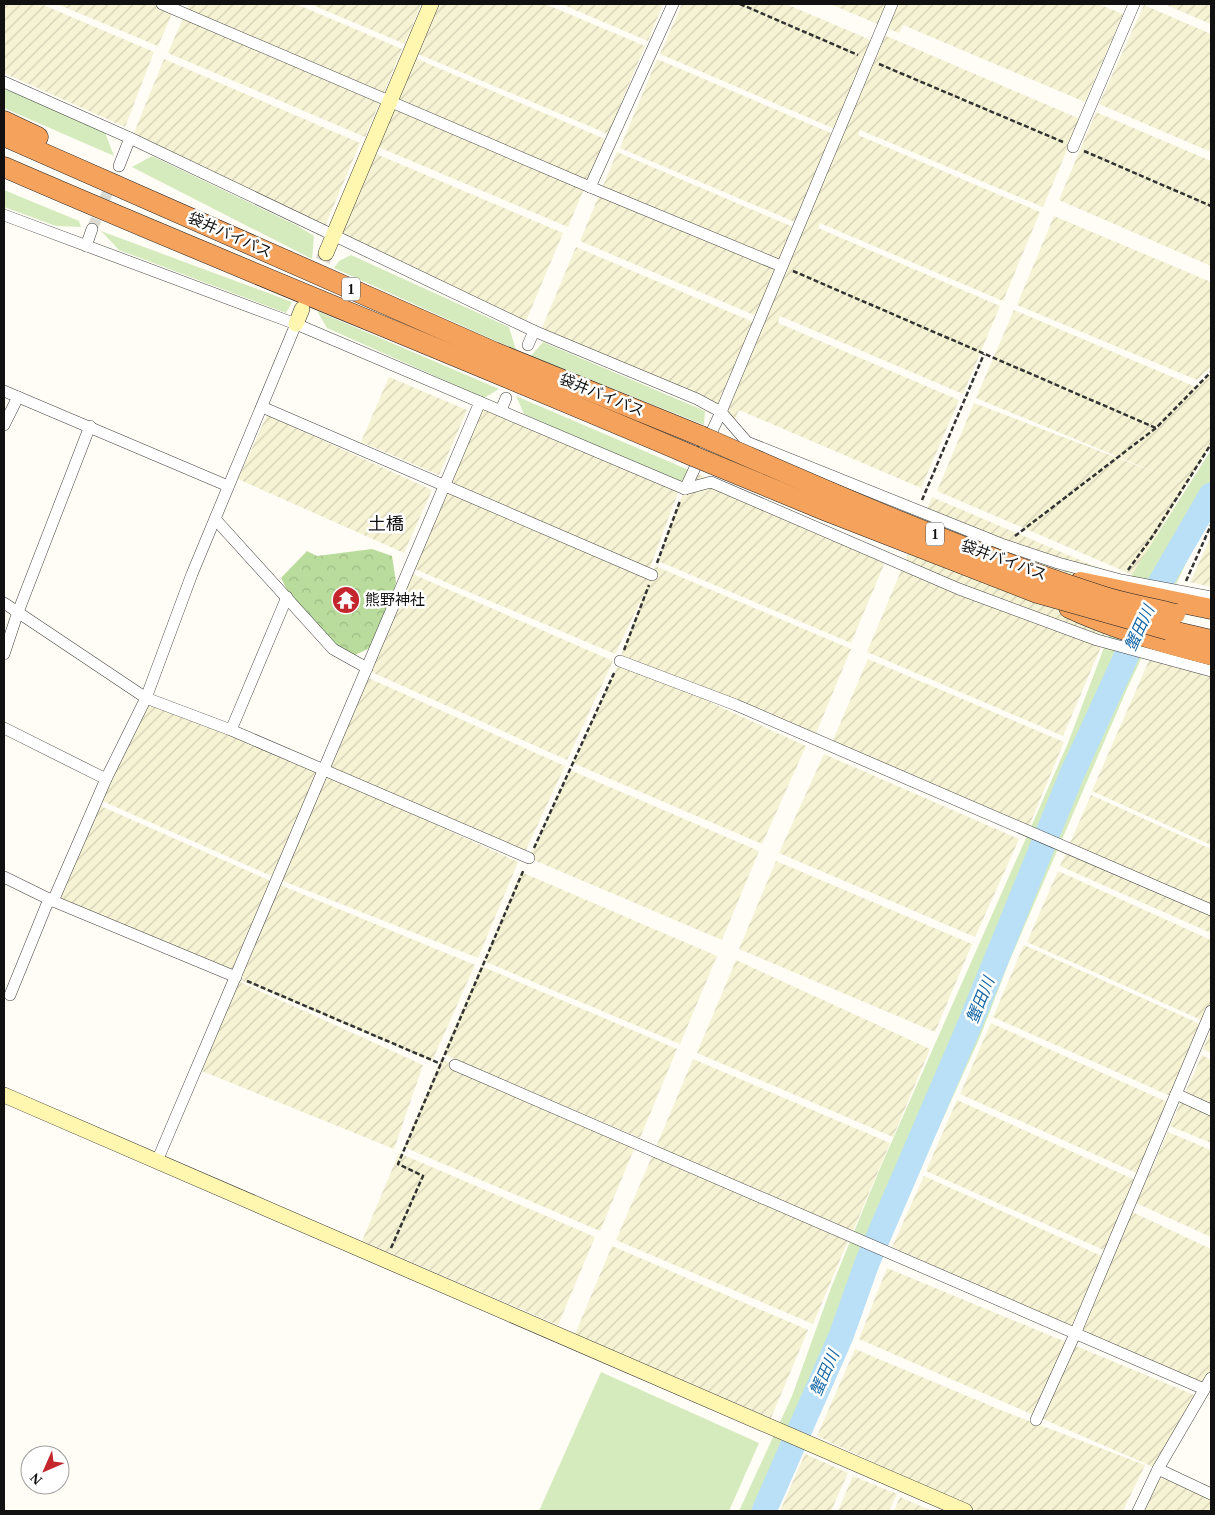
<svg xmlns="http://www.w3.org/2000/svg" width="1215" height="1515" font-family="'Times New Roman','Noto Sans JP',serif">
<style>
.farmland{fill:url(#farmland-furrows)}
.grass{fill:#d5ebbd}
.forest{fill:url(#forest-crowns)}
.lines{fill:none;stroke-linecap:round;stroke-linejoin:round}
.river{stroke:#b9e0f7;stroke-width:25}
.street-tunnel{stroke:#dbdad3;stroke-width:11;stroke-dasharray:11 5.5;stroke-linecap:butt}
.secondary-tunnel{stroke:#dbdad3;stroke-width:15;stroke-dasharray:15 8;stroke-linecap:butt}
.street-casing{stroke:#444;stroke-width:12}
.secondary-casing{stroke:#333;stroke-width:16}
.highway-casing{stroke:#222;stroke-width:21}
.path{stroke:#333;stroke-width:2.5;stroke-dasharray:5 2.5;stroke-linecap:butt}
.street{stroke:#fff;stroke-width:11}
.secondary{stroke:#fff6b0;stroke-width:15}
.highway{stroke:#f5a25d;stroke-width:20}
.highway-bridge-casing{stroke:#222;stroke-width:21;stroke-linecap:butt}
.highway-bridge{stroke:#f5a25d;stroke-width:20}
.labels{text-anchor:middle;stroke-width:5;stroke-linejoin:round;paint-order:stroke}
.shield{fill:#fff;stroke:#585858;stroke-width:1}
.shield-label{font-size:14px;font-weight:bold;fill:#111}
.street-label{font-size:15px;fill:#111;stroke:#fff}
.poi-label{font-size:15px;fill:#111;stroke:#fff;text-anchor:start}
.water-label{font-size:16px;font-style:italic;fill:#1768a6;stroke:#fff}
.quarter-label{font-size:18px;fill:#111;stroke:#fff}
</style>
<defs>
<pattern id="farmland-furrows" width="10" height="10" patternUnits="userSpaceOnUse" patternTransform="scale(1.25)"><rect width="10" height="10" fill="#f6f3d4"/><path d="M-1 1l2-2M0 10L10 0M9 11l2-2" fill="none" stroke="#d2cfb5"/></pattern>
<pattern id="forest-crowns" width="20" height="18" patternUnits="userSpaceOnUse" patternTransform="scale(1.25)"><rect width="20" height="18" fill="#b9dc9c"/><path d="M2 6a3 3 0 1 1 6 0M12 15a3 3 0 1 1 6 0" fill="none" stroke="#9ebc85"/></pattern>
</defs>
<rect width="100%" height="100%" fill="#fffdf5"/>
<g class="farmland">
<polygon points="4,4 41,4 154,52 125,127 4,73"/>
<polygon points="57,4 176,4 158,46"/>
<polygon points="189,4 296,4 402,49 365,137 168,53"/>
<polygon points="310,4 421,4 405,44"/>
<polygon points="431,4 545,4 645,46 608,134 411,51"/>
<polygon points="561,4 663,4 648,41"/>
<polygon points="682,4 786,4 880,44 884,35 1080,119 1043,207 860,130 858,135 1040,212 1003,301 820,223 818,228 1000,306 963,394 780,316 778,323 959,400 921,488 739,410 735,419 539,335 576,247 758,324 761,318 580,241 617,152 800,230 802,225 620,148 657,59 840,137 842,132 660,54"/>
<polygon points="830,4 1098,4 1123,14 1085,102 903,25 899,33"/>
<polygon points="1164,4 1211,4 1211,24"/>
<polygon points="1144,5 1211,34 1211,152 1099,104"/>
<polygon points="408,55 605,139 568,227 371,144"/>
<polygon points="164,59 360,143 323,231 134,133"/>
<polygon points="1096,112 1211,161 1211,266 1059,200"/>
<polygon points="367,150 563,233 526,321 330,238"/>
<polygon points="1054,216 1211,282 1211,367 1197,380 1017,305"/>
<polygon points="1014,310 1196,387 1211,373 1211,443 1133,575 937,491 974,403 1157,473 976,398"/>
<polygon points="389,377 467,410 439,475 361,442"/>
<polygon points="480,402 680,487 648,573 651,575 655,566 851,649 814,738 621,656 645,592 615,654 410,567"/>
<polygon points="267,415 432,490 404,553 238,479"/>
<polygon points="691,471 888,555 851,643 658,561"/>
<polygon points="932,497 1129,581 1063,736 867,652"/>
<polygon points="1211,537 1211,587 1190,582"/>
<polygon points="408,572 613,661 567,760 367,670"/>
<polygon points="1154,649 1211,675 1211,845 1092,791"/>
<polygon points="868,659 1064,742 1027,831 830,747"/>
<polygon points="620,661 806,746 762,844 573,763"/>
<polygon points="364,676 565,766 524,854 324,770"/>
<polygon points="146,698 323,773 518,862 478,958 278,879 98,799"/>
<polygon points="824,754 1019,839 975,937 779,853"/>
<polygon points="570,770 759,851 722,940 529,858"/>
<polygon points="1091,795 1211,849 1211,933 1060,866"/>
<polygon points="96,804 273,882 475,965 432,1061 53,901"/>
<polygon points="776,861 972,944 935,1032 739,949"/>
<polygon points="1058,871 1211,940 1210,1024 1027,942"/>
<polygon points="521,872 717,956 680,1044 484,961"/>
<polygon points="1024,945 1207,1027 1175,1098 993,1017"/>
<polygon points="736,960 930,1049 893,1137 697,1053"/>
<polygon points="481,966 677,1049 640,1138 443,1054"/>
<polygon points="236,980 423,1065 394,1149 197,1069"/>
<polygon points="991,1023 1174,1105 1143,1176 960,1094"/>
<polygon points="1211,1029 1211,1053 1203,1049"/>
<polygon points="1202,1055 1211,1060 1211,1143 1170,1126"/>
<polygon points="441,1059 637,1142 600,1231 404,1147"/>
<polygon points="693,1059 890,1143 853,1231 656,1147"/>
<polygon points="957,1100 1140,1182 1128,1210 1211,1249 1211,1379 1204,1389 892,1247 924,1176 1106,1258 1108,1252 926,1171"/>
<polygon points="1168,1132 1211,1150 1211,1237 1136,1203"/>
<polygon points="654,1152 850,1236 813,1324 616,1240"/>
<polygon points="399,1153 595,1237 558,1325 362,1241"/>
<polygon points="612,1246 808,1330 771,1418 575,1334"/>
<polygon points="887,1268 1199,1397 1158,1469 859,1339"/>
<polygon points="855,1349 1003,1411 1145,1465 1123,1511 978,1511 817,1436"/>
<polygon points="805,1454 848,1473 831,1511 780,1511"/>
<polygon points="853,1476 897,1494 889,1511 838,1511"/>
<polygon points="1161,1477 1211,1499 1211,1511 1142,1511"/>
<polygon points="900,1497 932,1511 894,1511"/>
</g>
<g class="grass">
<polygon points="4,89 102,125 114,156 4,108"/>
<polygon points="152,156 296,225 314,236 312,259 132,167"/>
<polygon points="4,190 79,221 81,227 56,226 4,207"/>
<polygon points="101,231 292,302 286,313 119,250"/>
<polygon points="351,255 509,327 516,350 334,268 339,261"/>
<polygon points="317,311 499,389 484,398 327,328"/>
<polygon points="543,342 705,411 704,425 531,356"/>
<polygon points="516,396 691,471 680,487 524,414"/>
<polygon points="1211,450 1211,517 1187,561 1127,689 1009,962 980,1037 870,1280 772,1511 739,1511 792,1396 831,1288 881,1166 1068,743 1131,576"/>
<polygon points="601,1372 759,1443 729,1511 539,1511"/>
</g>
<polygon class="forest" points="372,549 392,556 396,582 385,626 368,649 348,658 291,598 281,578 307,551 317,556"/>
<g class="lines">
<polyline class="river" points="764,1511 841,1336 867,1263 967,1031 1072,774 1159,585 1211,495"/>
<polyline class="street-tunnel" points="92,229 119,166"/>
<polyline class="secondary-tunnel" points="304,303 326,253"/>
<defs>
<g id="street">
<polyline points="162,4 590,187 781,266"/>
<polyline points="4,82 130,138 534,331 697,399 721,412 747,442 1004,545 1058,563 1121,580 1211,597"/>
<polyline points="1073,147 1134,4"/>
<polyline points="119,166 130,138"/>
<polyline points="590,187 673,4"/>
<polyline points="4,215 296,324 685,489 711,482 959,589 1097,640 1211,671"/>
<polyline points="86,246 92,229"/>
<polyline points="528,345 534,331"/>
<polyline points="4,391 228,486"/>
<polyline points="262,407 652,575"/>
<polyline points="501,410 506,398"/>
<polyline points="4,425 18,397"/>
<polyline points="685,489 721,412 892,4"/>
<polyline points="216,520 333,649 367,668"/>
<polyline points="4,603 146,698 231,730 529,858"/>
<polyline points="4,654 18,612 90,426"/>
<polyline points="620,661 736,705 1211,910"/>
<polyline points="4,728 106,779"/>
<polyline points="231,730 287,597"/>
<polyline points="4,877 53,901 236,977"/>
<polyline points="53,901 106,779 146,698 192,574 296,324"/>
<polyline points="10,995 49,899"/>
<polyline points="455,1065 1204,1389"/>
<polyline points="1176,1094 1211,1110"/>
<polyline points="157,1161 480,402"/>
<polyline points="1036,1420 1075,1334 1211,1011"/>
<polyline points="1158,1469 1211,1494"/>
<polyline points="1138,1511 1158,1469 1211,1378"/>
</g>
<g id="secondary">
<polyline points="326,253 431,4"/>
<polyline points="296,324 302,309"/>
<polyline points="4,1095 965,1511"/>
</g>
<g id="highway">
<polyline points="4,121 38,137"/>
<polyline points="4,136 494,352 701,436"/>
<path d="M4,167C232,266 464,358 693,456"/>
<polyline points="1080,582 1211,609"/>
<path d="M1069,608C1114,629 1162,643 1211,655"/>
<polyline points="1168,630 1211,640"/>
</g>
</defs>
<use href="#street" class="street-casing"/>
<use href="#secondary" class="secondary-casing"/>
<use href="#highway" class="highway-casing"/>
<g class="path">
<polyline points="740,4 858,55"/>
<polyline points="879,64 1063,142"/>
<polyline points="1084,151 1211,206"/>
<polyline points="793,271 1156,428"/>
<polyline points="922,500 984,354"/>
<polyline points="1015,536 1156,428 1211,372"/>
<polyline points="657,563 680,501"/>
<polyline points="1128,570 1152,537 1211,444"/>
<polyline points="1186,581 1211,525"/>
<polyline points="624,650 649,585"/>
<polyline points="534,848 615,671"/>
<polyline points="247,981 441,1064"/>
<polyline points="391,1248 423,1176 398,1164 524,869"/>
</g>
<use href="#street" class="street"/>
<use href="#secondary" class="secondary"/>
<use href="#highway" class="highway"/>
<defs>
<g id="highway-bridge">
<path d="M701,436C833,494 967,553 1105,597C1128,604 1152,608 1175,614"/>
<polyline points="693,456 824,510 1037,593 1168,630"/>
</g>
</defs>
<use href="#highway-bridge" class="highway-bridge-casing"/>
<use href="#highway-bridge" class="highway-bridge"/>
</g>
<defs>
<symbol id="temple-disc" viewBox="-11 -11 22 22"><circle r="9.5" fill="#c4262e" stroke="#fff"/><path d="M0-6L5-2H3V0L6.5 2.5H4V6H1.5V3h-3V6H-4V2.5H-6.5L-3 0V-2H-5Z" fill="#fff"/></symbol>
</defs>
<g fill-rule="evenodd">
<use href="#temple-disc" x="330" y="584" width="32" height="32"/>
</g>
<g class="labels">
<g class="shield">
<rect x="342" y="277.5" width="18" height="23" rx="4"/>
<rect x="926" y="522.5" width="18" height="23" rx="4"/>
</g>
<g class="shield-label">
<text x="351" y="294">1</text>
<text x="935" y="539">1</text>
</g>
<g class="street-label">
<text transform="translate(230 235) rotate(24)" y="5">袋井バイパス</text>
<text transform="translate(602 395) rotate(22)" y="5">袋井バイパス</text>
<text transform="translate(1004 560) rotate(20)" y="5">袋井バイパス</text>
</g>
<g class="poi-label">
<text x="365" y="605">熊野神社</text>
</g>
<g class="water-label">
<text transform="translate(1139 628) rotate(-65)" y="6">蟹田川</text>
<text transform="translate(980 1000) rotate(-68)" y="6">蟹田川</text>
<text transform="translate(824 1373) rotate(-66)" y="6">蟹田川</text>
</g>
<g class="quarter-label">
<text x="386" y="530">土橋</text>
</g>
</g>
<rect width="1215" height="1515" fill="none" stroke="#111111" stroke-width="10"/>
<g transform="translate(45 1470) rotate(225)"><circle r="24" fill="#ffffff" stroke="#a0a0a0"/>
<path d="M0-4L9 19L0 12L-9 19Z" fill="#c4262e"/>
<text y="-8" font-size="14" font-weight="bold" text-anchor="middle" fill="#111111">N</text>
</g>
</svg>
